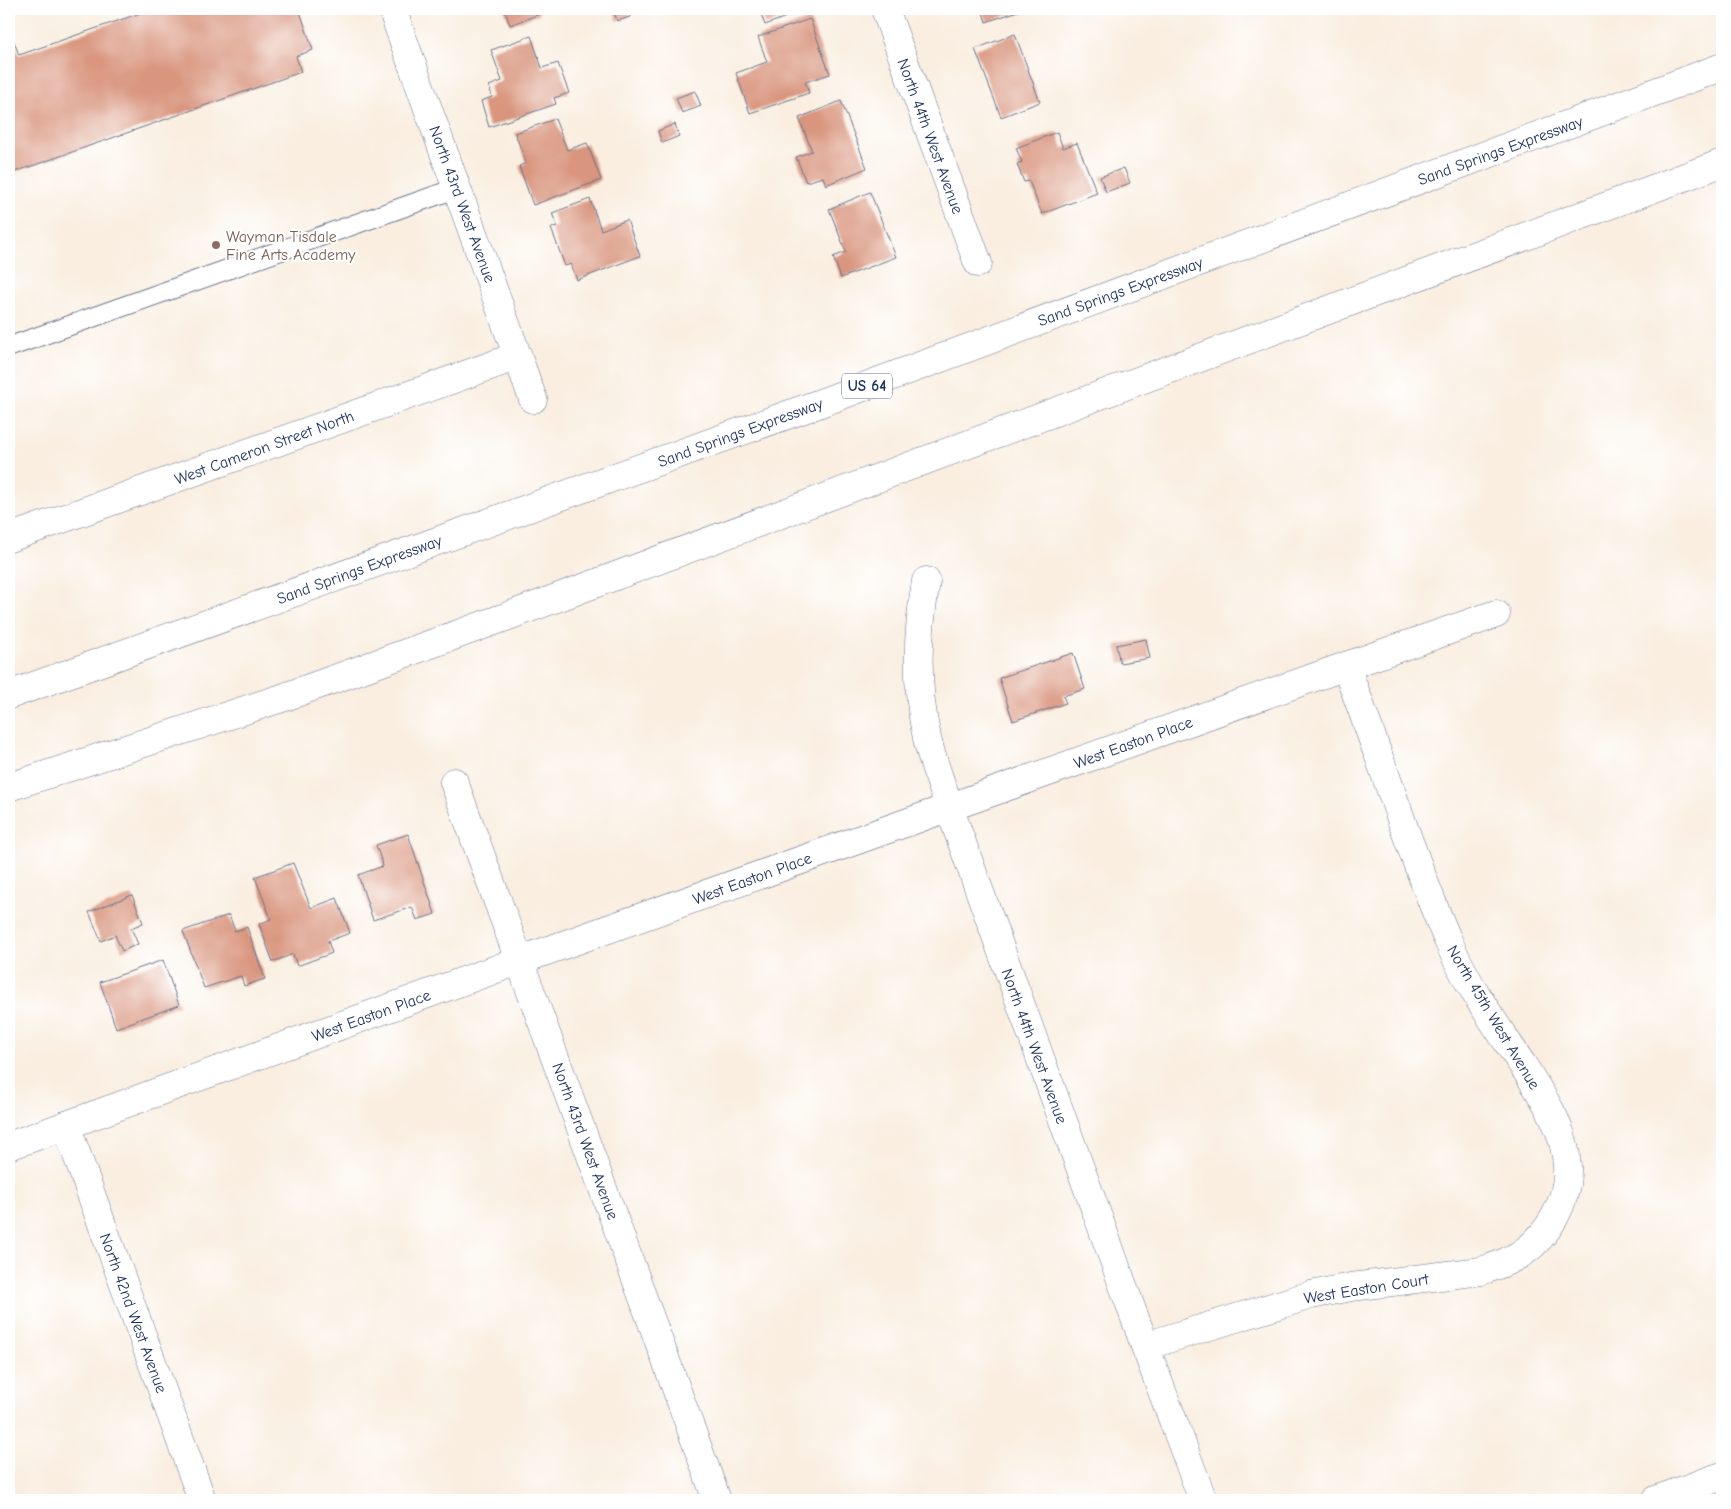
<svg xmlns="http://www.w3.org/2000/svg" width="1731" height="1509" font-family="'Comic Neue',sans-serif">
<style>
.building{fill:#d9957e}
.lines{fill:none;stroke-linecap:round;stroke-linejoin:round}
.service-casing{stroke:#69728c;stroke-width:21}
.minor-casing{stroke:#69728c;stroke-width:29}
.tertiary-casing{stroke:#69728c;stroke-width:29}
.motorway-casing{stroke:#69728c;stroke-width:29}
.service{stroke:#fff;stroke-width:19}
.minor{stroke:#fff;stroke-width:28}
.tertiary{stroke:#fff;stroke-width:28}
.motorway{stroke:#fff;stroke-width:28}
.education-dot{fill:#8d6e63;stroke:#fff;stroke-width:2}
.labels{text-anchor:middle;stroke-width:4;stroke-linejoin:round;paint-order:stroke}
.shield{fill:#fff;stroke:#5f6d8e;stroke-width:1}
.shield-label{font-size:15px;font-weight:bold;fill:#1b2f5e}
.street-label{font-size:16px;fill:#1b2f5e;stroke:#fff}
.education-label{font-size:16px;fill:#785e54;stroke:#fff;text-anchor:start}
</style>
<rect width="100%" height="100%" fill="#fff"/>
<filter id="ink" filterUnits="userSpaceOnUse"><feTurbulence type="fractalNoise" baseFrequency=".02" numOctaves="2"/><feDisplacementMap in="SourceGraphic" scale="10" xChannelSelector="R" yChannelSelector="G"/><feConvolveMatrix kernelMatrix="1 2 1 2 8 2 1 2 1" color-interpolation-filters="sRGB"/></filter>
<filter id="wash" filterUnits="userSpaceOnUse"><feTurbulence type="fractalNoise" baseFrequency=".0096" numOctaves="4" result="noise"/><feDisplacementMap in="SourceGraphic" scale="20" xChannelSelector="R" yChannelSelector="G"/><feGaussianBlur stdDeviation="1.12" result="paint"/><feColorMatrix in="noise" values="0 0 0 0 0 0 0 0 0 0 0 0 0 0 0 0 0 1.4 0 .05"/><feComposite in="paint" operator="in"/></filter>
<g filter="url(#wash)">
<rect width="100%" height="100%" fill="#f9eee0"/>
<g id="blocks">
<g class="building">
<polygon points="152,9 299,9 313,50 296,56 301,72 9,174 9,28 19,55"/>
<polygon points="504,9 538,9 540,14 510,25"/>
<polygon points="613,9 628,9 630,17 617,21"/>
<polygon points="759,9 807,9 765,25"/>
<polygon points="982,9 1024,9 986,22"/>
<polygon points="810,19 830,74 805,82 809,93 750,113 736,73 767,62 758,37"/>
<polygon points="1015,34 1040,102 1001,117 975,49"/>
<polygon points="531,36 542,68 558,63 569,93 554,98 556,104 489,127 481,101 492,97 489,86 502,81 491,50"/>
<polygon points="695,91 701,106 682,113 676,98"/>
<polygon points="841,101 867,168 826,185 823,177 806,182 796,157 812,151 799,118"/>
<polygon points="555,119 567,150 587,143 601,180 533,205 519,166 526,163 515,133"/>
<polygon points="675,124 679,136 662,143 658,131"/>
<polygon points="1057,132 1063,148 1077,143 1097,193 1042,214 1029,181 1024,182 1017,164 1022,162 1016,148"/>
<polygon points="1124,168 1130,183 1106,192 1100,177"/>
<polygon points="870,192 896,257 841,278 833,257 846,252 829,209"/>
<polygon points="590,199 601,230 627,220 640,256 577,280 571,264 565,266 551,228 557,226 552,213"/>
<polygon points="1146,639 1150,658 1120,663 1116,645"/>
<polygon points="1073,653 1085,689 1063,696 1066,703 1013,721 999,678"/>
<polygon points="408,834 435,914 417,920 412,907 373,920 358,875 383,866 376,845"/>
<polygon points="293,863 311,908 337,898 350,933 328,941 332,953 297,966 293,954 273,962 259,924 271,919 255,877"/>
<polygon points="132,895 143,923 131,928 138,944 122,951 115,935 101,941 89,912"/>
<polygon points="229,915 235,931 247,927 265,979 244,986 241,976 204,988 183,931"/>
<polygon points="163,960 179,1005 116,1028 100,982"/>
</g>
</g>
</g>
<g filter="url(#ink)">
<use href="#blocks" fill-opacity="0" stroke="#69728c" stroke-width="1"/>
<g class="lines">
<defs>
<polyline id="service" points="9,347 457,188"/>
<g id="minor">
<polyline points="392,9 533,399"/>
<polyline points="885,9 978,263"/>
<polyline points="9,538 518,356"/>
<path d="M926,581C917,635 915,684 927,738C932,761 942,784 949,807L1145,1346L1203,1500"/>
<polyline points="454,782 717,1500"/>
<polyline points="66,1125 202,1500"/>
<polyline points="9,1146 521,960 1346,666 1496,614"/>
<path d="M1145,1346L1311,1295L1351,1287L1481,1271C1494,1267 1507,1262 1519,1255C1548,1237 1569,1201 1567,1166C1565,1128 1544,1099 1524,1067C1498,1028 1469,988 1450,945C1432,905 1417,863 1402,822C1384,770 1365,718 1346,666"/>
</g>
<polyline id="tertiary" points="1656,1500 1722,1476"/>
<g id="motorway">
<polyline points="9,695 815,405 1722,67"/>
<polyline points="9,787 282,698 511,615 1722,163"/>
</g>
</defs>
<use href="#service" class="service-casing"/>
<use href="#minor" class="minor-casing"/>
<use href="#tertiary" class="tertiary-casing"/>
<use href="#motorway" class="motorway-casing"/>
<use href="#service" class="service"/>
<use href="#minor" class="minor"/>
<use href="#tertiary" class="tertiary"/>
<use href="#motorway" class="motorway"/>
</g>
</g>
<circle class="education-dot" cx="216" cy="245" r="5"/>
<g class="labels">
<rect class="shield" x="842" y="373.5" width="50" height="25" rx="4"/>
<g class="shield-label">
<text x="867" y="391">US 64</text>
</g>
<g class="street-label">
<text transform="translate(931 136) rotate(70)" y="6">North 44th West Avenue</text>
<text transform="translate(1500 150) rotate(-20)" y="6">Sand Springs Expressway</text>
<text transform="translate(463 204) rotate(70)" y="6">North 43rd West Avenue</text>
<text transform="translate(1120 291) rotate(-20)" y="6">Sand Springs Expressway</text>
<text transform="translate(740 432) rotate(-20)" y="6">Sand Springs Expressway</text>
<text transform="translate(264 447) rotate(-20)" y="6">West Cameron Street North</text>
<text transform="translate(359 569) rotate(-20)" y="6">Sand Springs Expressway</text>
<text transform="translate(1133 742) rotate(-20)" y="6">West Easton Place</text>
<text transform="translate(752 878) rotate(-20)" y="6">West Easton Place</text>
<text transform="translate(371 1015) rotate(-20)" y="6">West Easton Place</text>
<text transform="translate(1494 1017) rotate(59)" y="6">North 45th West Avenue</text>
<text transform="translate(1035 1046) rotate(70)" y="6">North 44th West Avenue</text>
<text transform="translate(586 1141) rotate(70)" y="6">North 43rd West Avenue</text>
<text transform="translate(1366 1288) rotate(-9)" y="6">West Easton Court</text>
<text transform="translate(134 1313) rotate(70)" y="6">North 42nd West Avenue</text>
</g>
<g class="education-label">
<text x="226" y="242">Wayman Tisdale<tspan x="226" dy="18">Fine Arts Academy</tspan></text>
</g>
</g>
<rect width="1731" height="1509" fill="none" stroke="#fff" stroke-width="30"/>
</svg>
